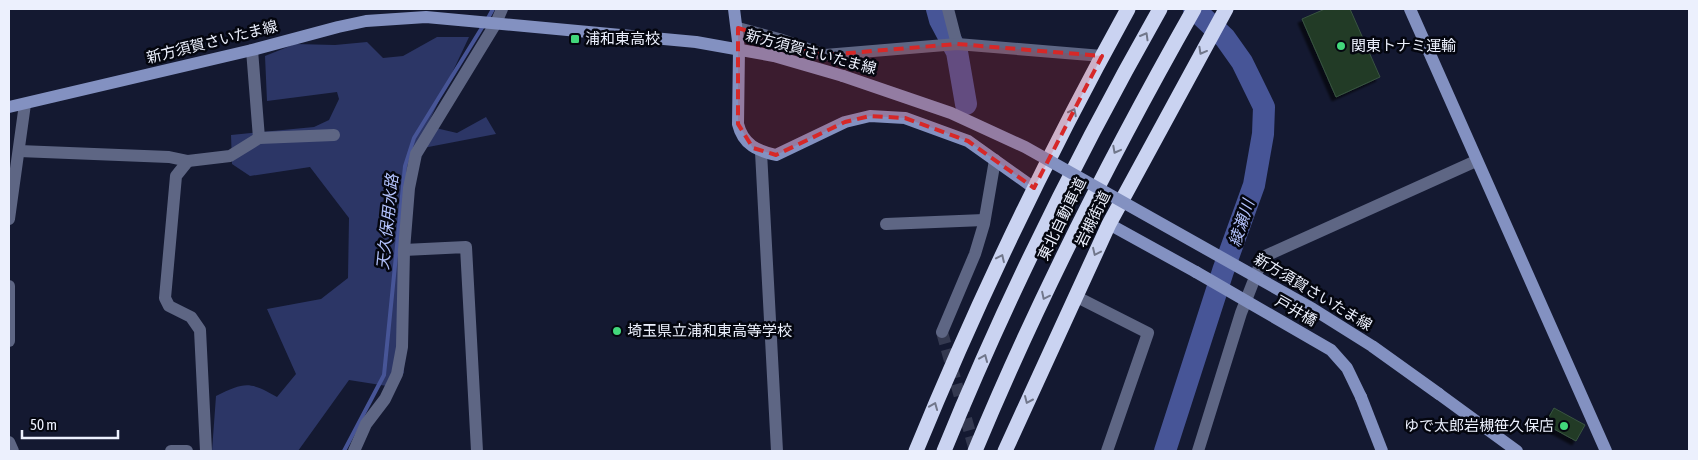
<svg xmlns="http://www.w3.org/2000/svg" width="1698" height="460" font-family="'Asap Condensed','Noto Sans JP',sans-serif">
<style>
.green{fill:#2c3666}
.lines{fill:none;stroke-linecap:round;stroke-linejoin:round}
.stream{stroke:#475597;stroke-width:4}
.river{stroke:#475597;stroke-width:22}
.building{fill:#203a27;stroke:#395440;filter:url(#shadow)}
.street-tunnel{stroke:#343950;stroke-width:12;stroke-dasharray:12 6;stroke-linecap:butt}
.street{stroke:#5e6684;stroke-width:12}
.secondary{stroke:#8391c1;stroke-width:12}
.highway{stroke:#cad3f1;stroke-width:15}
.secondary-bridge{stroke:#8391c1;stroke-width:12}
.oneway{stroke:#71778b}
.marked{fill:#d62828;fill-opacity:0.2;stroke:#d62828;stroke-width:4;stroke-dasharray:10 6;stroke-linejoin:round}
.poi-dot{fill:#42d77b;stroke:#04060f;stroke-width:2}
.labels{text-anchor:middle;stroke-width:5;stroke-linejoin:round;paint-order:stroke}
.poi-label{font-size:15px;fill:#ecf0fd;stroke:#04060f;text-anchor:start}
.street-label{font-size:15px;fill:#ecf0fd;stroke:#04060f}
.water-label{font-size:16px;font-style:italic;fill:#b3c2fc;stroke:#04060f}
</style>
<defs>
<filter id="shadow"><feDropShadow dx="-4" dy="4" stdDeviation="1" flood-color="#0009"/></filter>
</defs>
<rect width="100%" height="100%" fill="#141931"/>
<path class="green" d="M437,37H469L427,126L457,133L486,117L496,134L423,148L412,153L398,307L404,373L387,386L349,380L298,451H212L216,396C245,382 249,381 277,397L296,374L267,309L321,299L348,278L349,218L310,167L250,176L232,164L231,135L314,127L329,120L339,99L337,92L267,101L265,56L295,44L335,45L367,42L383,58L403,56Z"/>
<g class="lines">
<g class="stream">
<polyline points="487,20 493,9"/>
<polyline points="344,451 384,375 405,166 414,138 483,26"/>
</g>
<g class="river">
<polyline points="937,9 940,20 957,52 966,104"/>
<polyline points="1165,451 1223,271 1254,185 1263,134 1264,107 1242,62 1225,38 1194,9"/>
</g>
</g>
<g class="building">
<polygon points="1325,9 1350,9 1380,77 1336,97 1302,19"/>
<polygon points="1554,408 1585,425 1576,441 1545,424"/>
</g>
<g class="lines">
<polyline class="street-tunnel" points="942,332 975,451"/>
<g class="street">
<polyline points="948,9 957,44"/>
<polyline points="738,28 779,39 825,55 957,44 1102,56"/>
<polyline points="252,50 259,138"/>
<polyline points="19,151 169,157 188,161 230,156 259,138 334,135"/>
<polyline points="761,152 777,451"/>
<polyline points="188,161 176,176 165,298 169,306 191,317 200,330 206,451"/>
<polyline points="9,219 25,104"/>
<polyline points="886,224 984,220"/>
<polyline points="404,250 466,247 477,451"/>
<polyline points="9,286 9,341"/>
<polyline points="1075,296 1148,333 1107,451"/>
<polyline points="942,332 975,254 984,224 995,160"/>
<polyline points="9,442 13,451"/>
<polyline points="171,451 187,451"/>
<polyline points="354,451 366,424 385,399 397,374 402,347 404,250 409,188 416,154 496,23 502,9"/>
<polyline points="1198,451 1241,313 1263,257 1476,161"/>
</g>
<g class="secondary">
<path d="M734,9L739,49L738,124C743,145 758,151 776,155L845,122L870,116L905,118L968,141L1034,188"/>
<polyline points="1410,9 1606,451"/>
<polyline points="9,107 252,50 338,27 366,21 426,17 696,42 774,56 843,76"/>
<polyline points="1109,224 1196,272"/>
<polyline points="1439,394 1517,451"/>
<polyline points="1361,397 1382,451"/>
</g>
<g class="highway">
<path d="M916,451C978,300 1049,152 1128,9"/>
<path d="M944,451C1006,299 1079,152 1160,9"/>
<path d="M975,451C1038,299 1113,152 1194,9"/>
<polyline points="1005,451 1109,224 1226,9"/>
</g>
<g class="secondary-bridge">
<polyline points="843,76 951,113 1025,147 1313,309 1372,346 1439,394"/>
<polyline points="1196,272 1331,350 1347,368 1361,397"/>
</g>
</g>
<defs><path id="oneway-chevron" d="M-2-3.5L2.5 0L-2 3.5" fill="none" stroke-width="1.6" stroke-linecap="round" stroke-linejoin="round" transform="scale(1.25)"/></defs>
<g class="oneway">
<use href="#oneway-chevron" transform="translate(1145 36) rotate(-60)"/>
<use href="#oneway-chevron" transform="translate(1202 51) rotate(119)"/>
<use href="#oneway-chevron" transform="translate(1073 112) rotate(-63)"/>
<use href="#oneway-chevron" transform="translate(1116 150) rotate(118)"/>
<use href="#oneway-chevron" transform="translate(1096 252) rotate(115)"/>
<use href="#oneway-chevron" transform="translate(1001 258) rotate(-65)"/>
<use href="#oneway-chevron" transform="translate(1045 296) rotate(116)"/>
<use href="#oneway-chevron" transform="translate(984 358) rotate(-67)"/>
<use href="#oneway-chevron" transform="translate(1028 400) rotate(114)"/>
<use href="#oneway-chevron" transform="translate(934 406) rotate(-68)"/>
</g>
<path class="marked" d="M738,28L825,55L957,44L1102,56L1034,188L968,141L905,118L870,116L845,122L776,155L753,148L738,124Z"/>
<g class="poi-dot">
<rect x="570" y="34" width="10" height="10" rx="2.5"/>
<circle cx="1341" cy="46" r="5"/>
<circle cx="617" cy="331" r="5"/>
<circle cx="1564" cy="426" r="5"/>
</g>
<g class="labels">
<g class="poi-label">
<text x="585" y="44">浦和東高校</text>
<text x="1351" y="51">関東トナミ運輸</text>
<text x="627" y="336">埼玉県立浦和東高等学校</text>
<text x="1554" y="431" text-anchor="end">ゆで太郎岩槻笹久保店</text>
</g>
<g class="street-label">
<text transform="translate(212 42) rotate(-14)" y="5">新方須賀さいたま線</text>
<text transform="translate(811 52) rotate(15)" y="5">新方須賀さいたま線</text>
<text transform="translate(1062 219) rotate(-64)" y="5">東北自動車道</text>
<text transform="translate(1093 219) rotate(-64)" y="5">岩槻街道</text>
<text transform="translate(1313 292) rotate(31)" y="5">新方須賀さいたま線</text>
<text transform="translate(1296 311) rotate(30)" y="5">戸井橋</text>
</g>
<g class="water-label">
<text transform="translate(387 222) rotate(-84)" y="6">天久保用水路</text>
<text transform="translate(1241 223) rotate(-72)" y="6">綾瀬川</text>
</g>
</g>
<rect width="1698" height="460" fill="none" stroke="#ecf0fd" stroke-width="20"/>
<path d="M22 430v8h96v-8" fill="none" stroke="#ecf0fd" stroke-width="2.5"/>
<text x="30" y="430" font-size="15" fill="#ecf0fd" stroke="#04060f" stroke-width="4" paint-order="stroke">50 m</text>
</svg>
